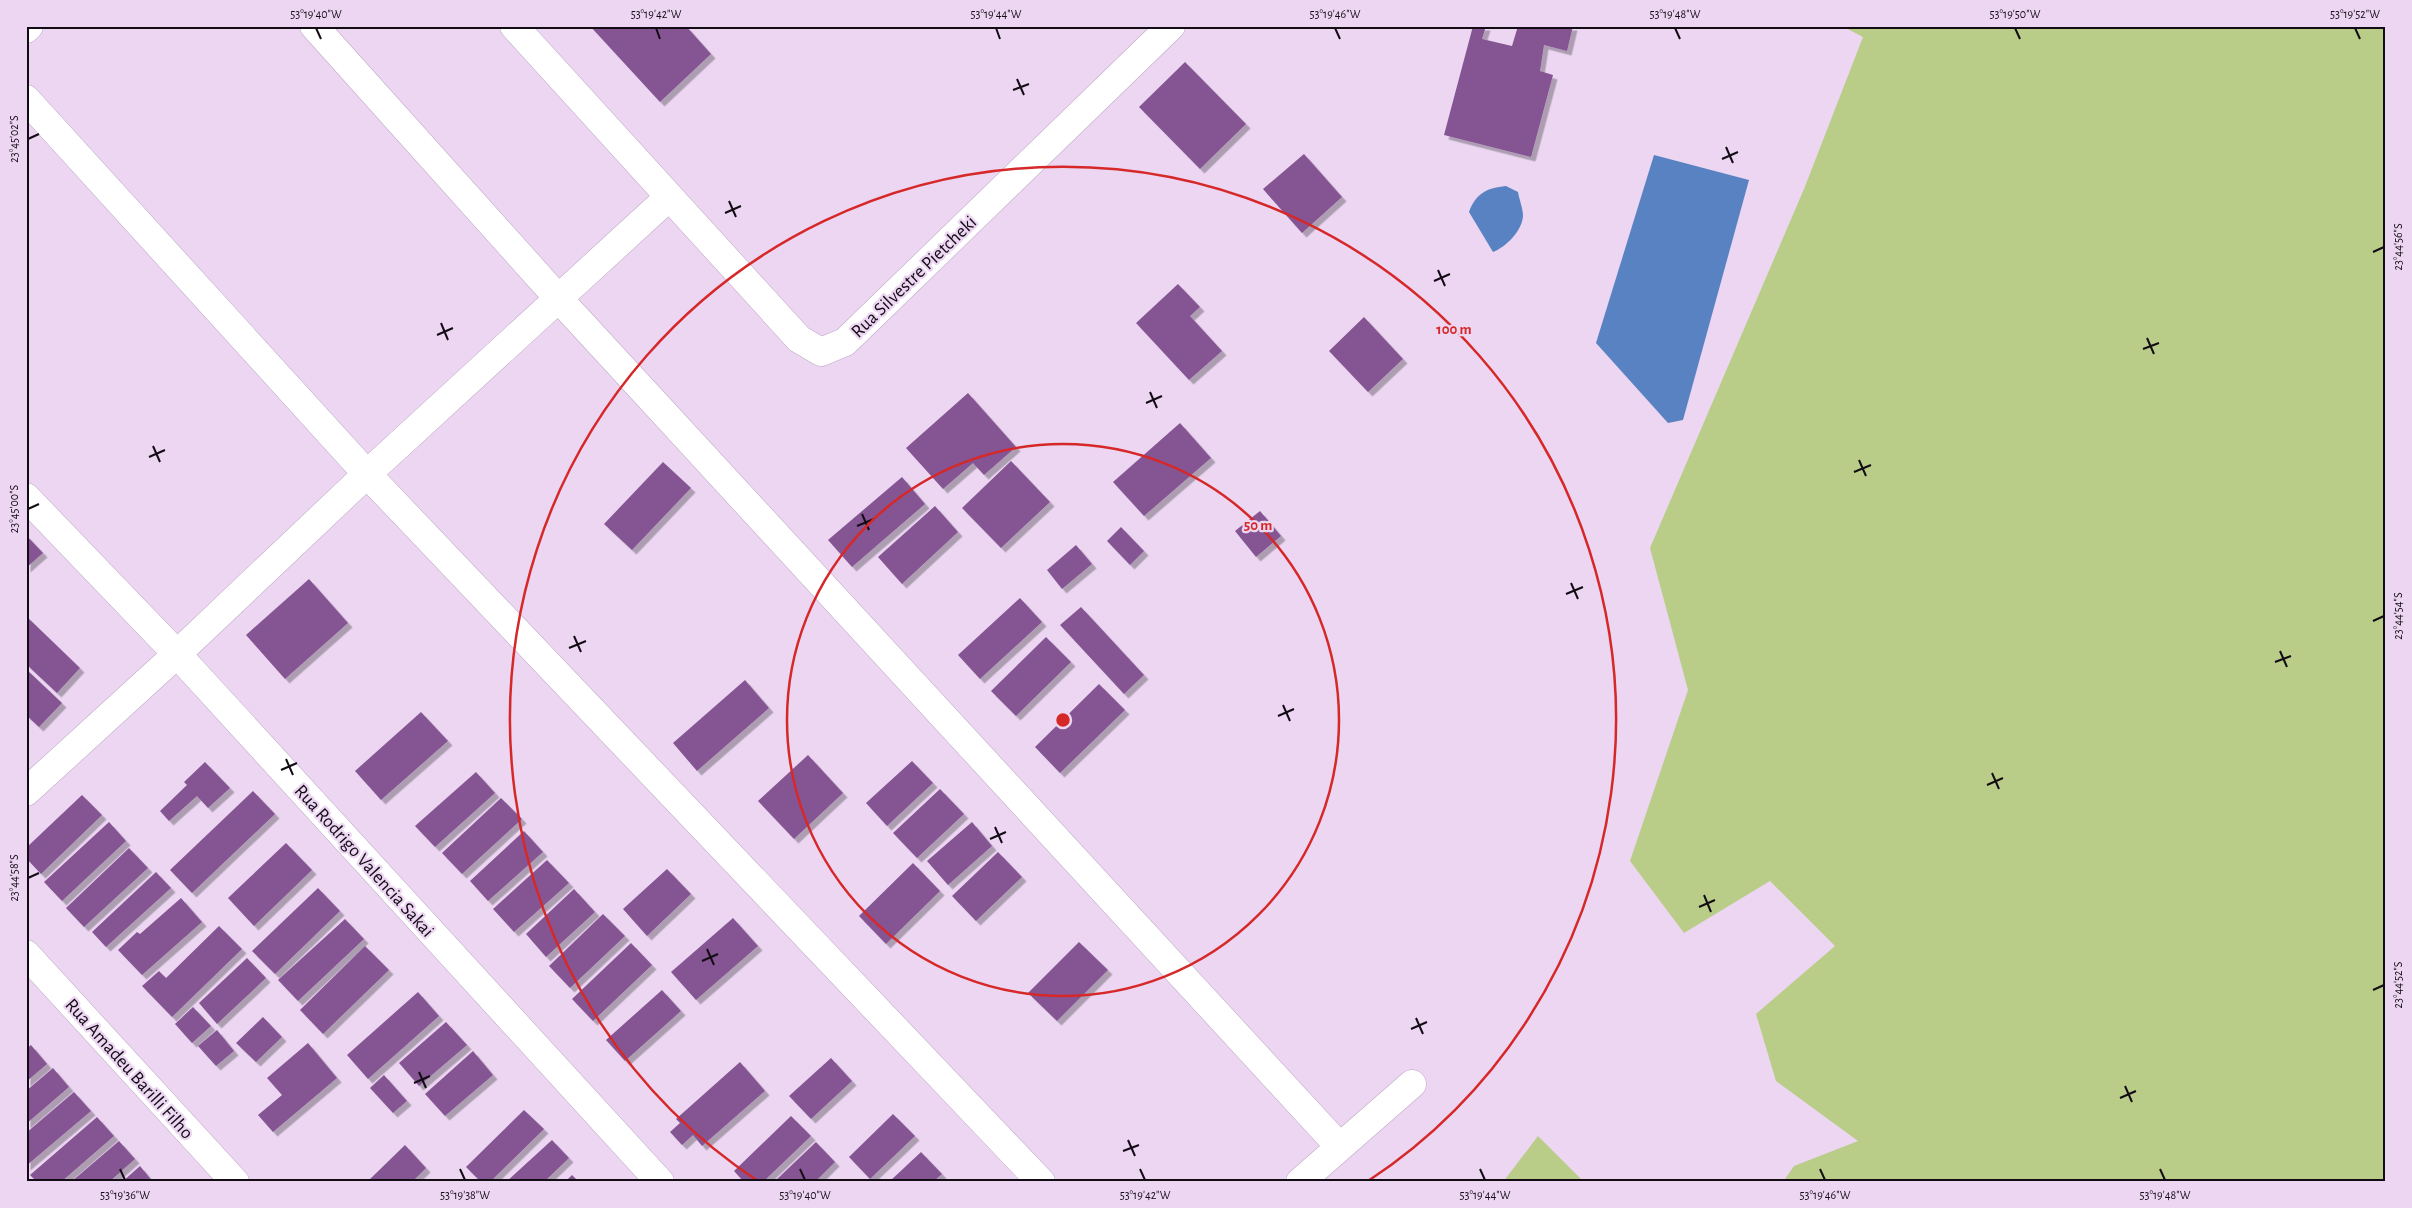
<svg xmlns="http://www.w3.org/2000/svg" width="2412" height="1208" font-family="'Alegreya Sans',sans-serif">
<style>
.green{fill:#bacd88}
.water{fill:#5982c2}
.building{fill:#855593;filter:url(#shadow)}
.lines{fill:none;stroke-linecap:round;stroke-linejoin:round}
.minor-casing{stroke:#bda9c4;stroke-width:29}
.minor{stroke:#fff;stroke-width:28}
.ticks{fill:none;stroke:#130c15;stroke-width:2}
.ring{fill:none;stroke:#d62828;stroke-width:2.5}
.labels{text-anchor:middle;stroke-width:4.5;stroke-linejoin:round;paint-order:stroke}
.street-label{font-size:19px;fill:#130c15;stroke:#ecd6f2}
.centre{fill:#d62828;stroke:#ecd6f2;stroke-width:2.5}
.ring-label{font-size:15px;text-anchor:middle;font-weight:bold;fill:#d62828;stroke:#ecd6f2;stroke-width:4.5;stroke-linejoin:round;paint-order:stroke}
.neatline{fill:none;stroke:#130c15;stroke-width:2}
.ticks-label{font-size:12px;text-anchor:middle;fill:#130c15}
</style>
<defs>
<filter id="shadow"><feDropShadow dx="4.5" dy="4.5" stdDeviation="0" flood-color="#0004"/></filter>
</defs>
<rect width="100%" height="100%" fill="#ecd6f2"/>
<g class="green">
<polygon points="1842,26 2386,26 2386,1182 1783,1182 1794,1166 1858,1141 1776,1081 1756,1014 1835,946 1770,881 1684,933 1630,861 1688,690 1650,548 1804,189 1863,37"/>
<polygon points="1538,1136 1584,1182 1503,1182"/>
</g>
<g class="water">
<polygon points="1654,155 1749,180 1683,420 1668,423 1596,343"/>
<path d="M1506,186L1518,192C1519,199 1523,208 1523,216C1522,231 1506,247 1493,252L1469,212C1476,193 1487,188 1506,186Z"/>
</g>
<g class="building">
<polygon points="590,26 686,26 711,54 660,102"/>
<polygon points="1473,26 1486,26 1482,39 1512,46 1518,26 1573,26 1567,51 1544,45 1540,71 1553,75 1531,157 1444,135"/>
<polygon points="1185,62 1246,124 1200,169 1139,107"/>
<polygon points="1304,154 1342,197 1302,233 1263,189"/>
<polygon points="1178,284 1200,307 1190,316 1222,351 1189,380 1136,323"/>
<polygon points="1364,317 1403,359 1368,392 1329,351"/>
<polygon points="968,393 1016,447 984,475 973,463 943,489 906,448"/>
<polygon points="1180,423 1211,458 1144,516 1113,482"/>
<polygon points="1011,461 1050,502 1001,548 962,508"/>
<polygon points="663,462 691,488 632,550 604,524"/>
<polygon points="902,477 925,504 852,567 828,540"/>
<polygon points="935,506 958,532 902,584 878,557"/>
<polygon points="1260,511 1281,536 1256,557 1235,531"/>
<polygon points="1121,527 1144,551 1130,565 1107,541"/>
<polygon points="26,535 43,553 26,568"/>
<polygon points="1076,545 1092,564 1062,589 1047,570"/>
<polygon points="309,579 348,623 285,679 246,635"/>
<polygon points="1020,598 1042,622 980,679 958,655"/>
<polygon points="1081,607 1144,675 1124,694 1060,625"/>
<polygon points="26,616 80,668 57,693 26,664"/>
<polygon points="1046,637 1071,662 1016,716 991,691"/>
<polygon points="26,669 62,703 39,727 26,715"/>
<polygon points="745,680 769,708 697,771 673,743"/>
<polygon points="1099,684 1125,710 1060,773 1035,747"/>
<polygon points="421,712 448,741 381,800 355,771"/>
<polygon points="808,755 843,793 794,839 758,801"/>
<polygon points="912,761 933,783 887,826 866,803"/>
<polygon points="205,762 230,788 208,808 197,796 169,821 160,811 187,785 184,782"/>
<polygon points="476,772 495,793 435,847 415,826"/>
<polygon points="940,789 964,814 917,858 893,833"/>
<polygon points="253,791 275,814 192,893 170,870"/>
<polygon points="82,795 102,815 41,874 26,858 26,848"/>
<polygon points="501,798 522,819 462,874 442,853"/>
<polygon points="109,822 126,841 62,901 44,882"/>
<polygon points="972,822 992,846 948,885 927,861"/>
<polygon points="524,831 543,852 488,901 470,881"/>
<polygon points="286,843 312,870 254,926 228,898"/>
<polygon points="129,848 148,868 84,927 66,908"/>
<polygon points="998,852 1022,877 976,921 952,896"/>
<polygon points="547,860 569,883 514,932 493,909"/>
<polygon points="913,863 940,891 886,944 859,916"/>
<polygon points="667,869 691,894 647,936 623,909"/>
<polygon points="156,872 171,888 106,947 92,932"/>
<polygon points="318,888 340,911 275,974 252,951"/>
<polygon points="574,889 595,912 546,957 526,934"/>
<polygon points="181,898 202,922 142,975 118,950 137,932 140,934"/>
<polygon points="603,914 625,936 570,988 549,966"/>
<polygon points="733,918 758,946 696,1000 671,972"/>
<polygon points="345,919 364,939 298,1001 278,980"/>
<polygon points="219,926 242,949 172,1017 142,986 159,971 166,978"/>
<polygon points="1079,942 1108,970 1057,1021 1028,993"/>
<polygon points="631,943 652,965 593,1021 572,999"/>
<polygon points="365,946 389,970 323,1034 300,1010"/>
<polygon points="247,958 266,978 217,1024 199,1003"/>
<polygon points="662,990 681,1011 625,1061 606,1040"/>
<polygon points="418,992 439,1016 368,1079 347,1055"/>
<polygon points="193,1007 211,1026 192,1043 175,1024"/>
<polygon points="263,1017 282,1037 256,1062 236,1043"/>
<polygon points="446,1022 467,1045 419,1086 399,1063"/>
<polygon points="217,1030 234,1051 216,1066 198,1046"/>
<polygon points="308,1043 337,1078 273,1132 258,1115 282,1095 267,1078"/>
<polygon points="31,1045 47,1064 26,1082 26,1049"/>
<polygon points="473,1051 493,1075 445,1116 425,1094"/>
<polygon points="831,1058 852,1081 811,1119 789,1096"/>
<polygon points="740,1062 765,1091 702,1146 693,1135 682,1145 670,1132 680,1123 676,1119"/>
<polygon points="53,1068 69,1087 26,1124 26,1091"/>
<polygon points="384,1075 407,1101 393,1113 370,1088"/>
<polygon points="74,1092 91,1111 26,1166 26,1133"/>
<polygon points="524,1110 544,1129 490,1182 481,1182 466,1167"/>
<polygon points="893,1114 915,1136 870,1179 849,1157"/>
<polygon points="791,1116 811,1136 763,1182 744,1182 734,1171"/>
<polygon points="97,1117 114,1136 61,1182 37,1182 30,1175"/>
<polygon points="552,1140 569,1158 544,1182 506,1182"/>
<polygon points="119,1141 135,1159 109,1182 71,1182"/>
<polygon points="816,1142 835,1162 815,1182 774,1182"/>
<polygon points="405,1145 426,1168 412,1182 367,1182"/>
<polygon points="921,1152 942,1174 933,1182 889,1182"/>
<polygon points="140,1166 153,1182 122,1182"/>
<polygon points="572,1175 579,1182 565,1182"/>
</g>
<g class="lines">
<defs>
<g id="minor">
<polyline points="314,26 559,299 1339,1146"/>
<polyline points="514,26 799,339 821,352 845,342 1171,26"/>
<polyline points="26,29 29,26"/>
<polyline points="26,99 367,474 1041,1182"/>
<polyline points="26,497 177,654 660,1182"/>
<polyline points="26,792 177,654 367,474 669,197"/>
<polyline points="26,954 235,1182"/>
<polyline points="1300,1182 1412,1084"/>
</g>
</defs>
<use href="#minor" class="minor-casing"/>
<use href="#minor" class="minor"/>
</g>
<path class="ticks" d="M316,28L321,39M656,28L660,39M996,28L1000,39M1335,28L1340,39M1675,28L1680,39M2015,28L2020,39M2355,28L2360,39M1017,79L1024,95M1013,90L1029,84M28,139L39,134M1726,147L1733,163M1722,159L1738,152M729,201L736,217M725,213L741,206M2373,252L2384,247M1438,270L1445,286M1434,281L1450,274M441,323L448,340M437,335L453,328M2147,338L2154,354M2143,349L2159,343M1150,392L1157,408M1146,403L1162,396M153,446L160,462M149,457L165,450M1859,460L1866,476M1854,472L1871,465M28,509L39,504M862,514L869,530M857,526L874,519M1571,583L1578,599M1566,594L1583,587M2373,621L2384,616M574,636L581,652M569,648L586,641M2280,651L2287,667M2275,662L2291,656M1283,705L1290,721M1278,716L1294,709M286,759L293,775M281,770L297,763M1992,773L1999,789M1987,785L2003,778M995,827L1002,843M990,839L1006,832M28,878L39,873M1704,895L1711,912M1699,907L1715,900M707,949L714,965M702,961L718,954M2373,990L2384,985M1416,1018L1423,1034M1411,1029L1427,1022M419,1072L426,1088M414,1083L430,1076M2125,1086L2132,1102M2120,1098L2136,1091M1128,1140L1135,1156M1123,1151L1139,1145M120,1169L125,1180M460,1169L465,1180M800,1169L805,1180M1140,1169L1145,1180M1480,1169L1485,1180M1820,1169L1825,1180M2160,1169L2165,1180"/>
<g class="ring">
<circle cx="1063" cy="720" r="276"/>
<path d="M758 1181A553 553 0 1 1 1368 1181"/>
</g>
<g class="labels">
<g class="street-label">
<text transform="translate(913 276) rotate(-44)" y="7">Rua Silvestre Pietcheki</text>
<text transform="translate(365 860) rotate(48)" y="7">Rua Rodrigo Valencia Sakai</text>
<text transform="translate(130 1068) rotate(48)" y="7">Rua Amadeu Barilli Filho</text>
</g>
</g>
<circle cx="1063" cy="720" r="8" class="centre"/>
<g class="ring-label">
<text x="1454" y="334">100 m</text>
<text x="1258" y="530">50 m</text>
</g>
<rect width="2412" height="1208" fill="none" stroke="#ecd6f2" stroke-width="55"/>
<rect x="28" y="28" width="2356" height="1152" class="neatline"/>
<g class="ticks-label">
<text x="316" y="18">53°19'40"W</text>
<text x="656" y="18">53°19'42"W</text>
<text x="996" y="18">53°19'44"W</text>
<text x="1335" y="18">53°19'46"W</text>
<text x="1675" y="18">53°19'48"W</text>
<text x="2015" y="18">53°19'50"W</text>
<text x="2355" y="18">53°19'52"W</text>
<text transform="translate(14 139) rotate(-90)" y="4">23°45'02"S</text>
<text transform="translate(2398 247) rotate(-90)" y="4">23°44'56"S</text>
<text transform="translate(14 509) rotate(-90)" y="4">23°45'00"S</text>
<text transform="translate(2398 616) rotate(-90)" y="4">23°44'54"S</text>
<text transform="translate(14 878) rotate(-90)" y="4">23°44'58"S</text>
<text transform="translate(2398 985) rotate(-90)" y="4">23°44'52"S</text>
<text x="125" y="1199">53°19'36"W</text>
<text x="465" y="1199">53°19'38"W</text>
<text x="805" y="1199">53°19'40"W</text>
<text x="1145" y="1199">53°19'42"W</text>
<text x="1485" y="1199">53°19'44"W</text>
<text x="1825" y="1199">53°19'46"W</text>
<text x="2165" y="1199">53°19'48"W</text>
</g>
</svg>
